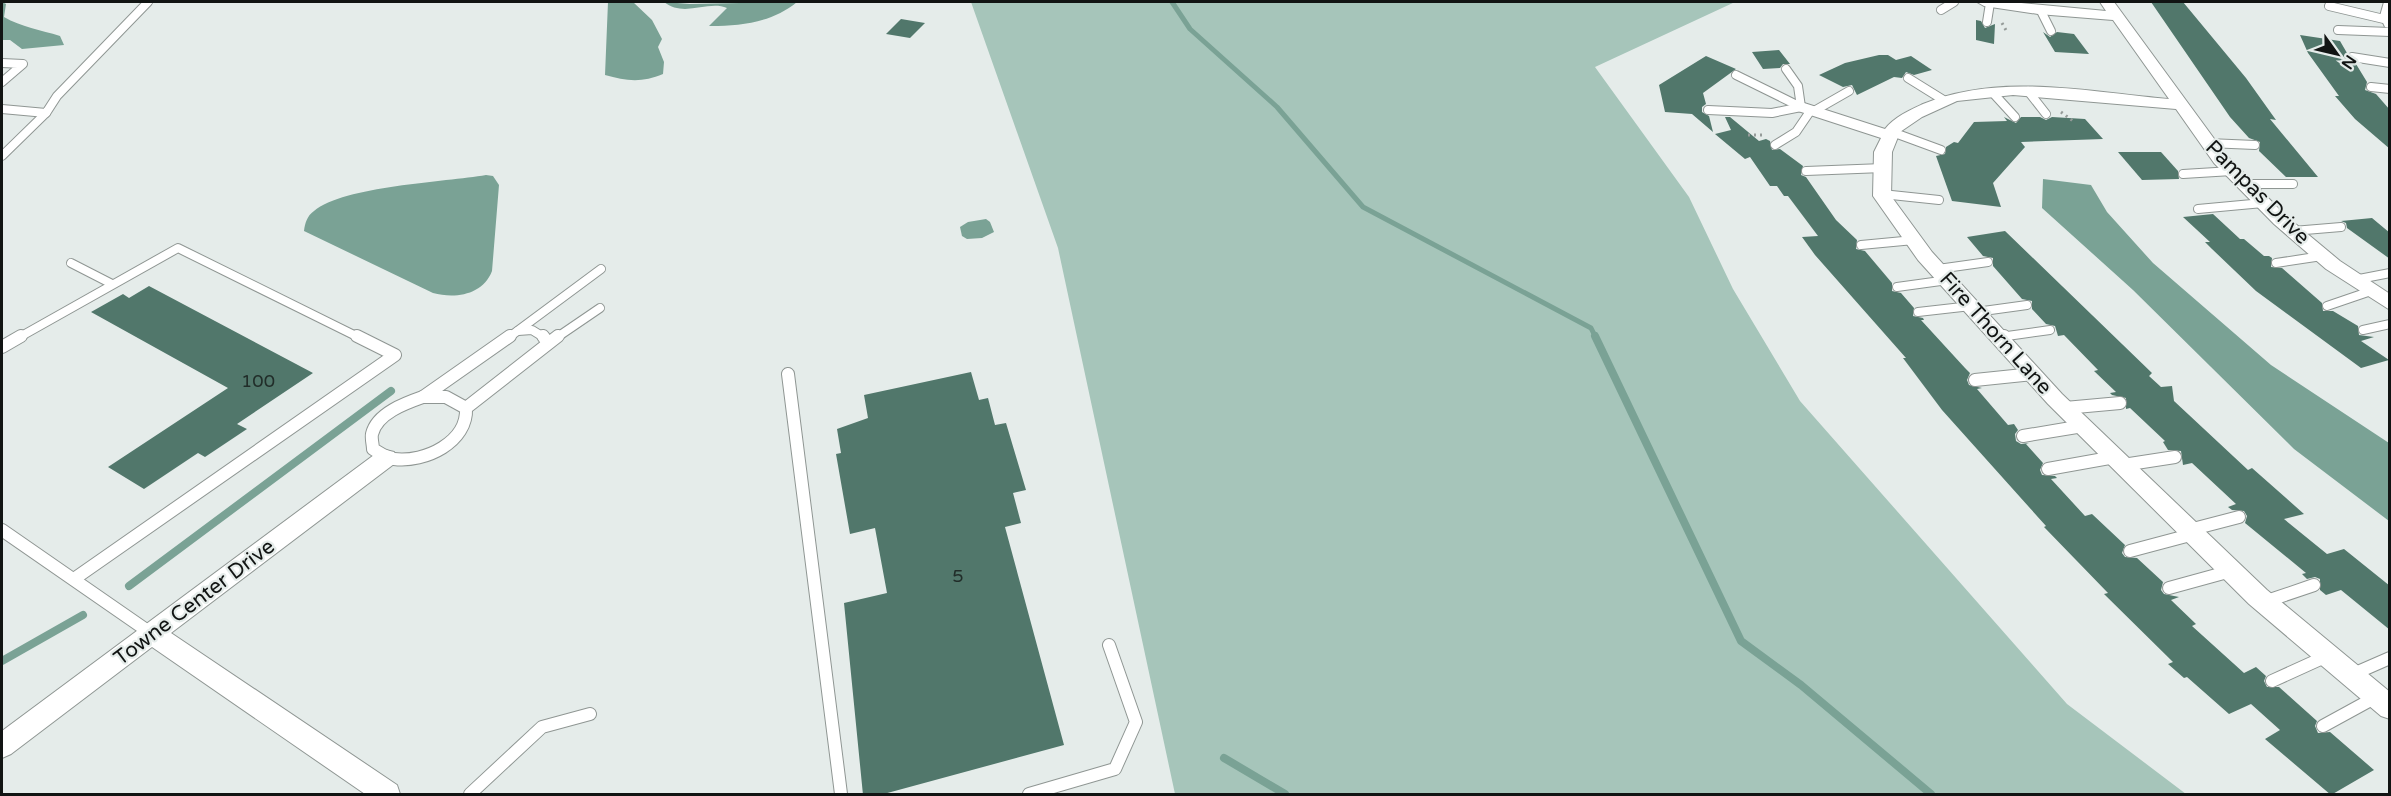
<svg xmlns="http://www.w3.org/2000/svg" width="2391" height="796" font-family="'Varela Round',sans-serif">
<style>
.green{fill:#a6c5ba}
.water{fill:#7aa295}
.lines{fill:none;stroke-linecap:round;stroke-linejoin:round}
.stream-far1{stroke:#7aa295;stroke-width:5}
.stream{stroke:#7aa295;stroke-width:8}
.building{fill:#51776b}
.service-far1-casing{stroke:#8f9693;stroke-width:10}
.service-casing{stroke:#8f9693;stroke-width:14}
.minor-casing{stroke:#8f9693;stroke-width:2}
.path{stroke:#959b99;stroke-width:3;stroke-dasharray:2 4;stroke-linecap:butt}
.service-far1{stroke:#fff;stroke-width:8}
.service{stroke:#fff;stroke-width:12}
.minor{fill:#fff;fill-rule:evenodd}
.labels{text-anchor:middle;stroke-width:4.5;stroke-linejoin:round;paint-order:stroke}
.number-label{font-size:18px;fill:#212d29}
.street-label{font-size:21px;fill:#111413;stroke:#e5ecea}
</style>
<rect width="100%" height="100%" fill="#e5ecea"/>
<polygon class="green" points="971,2 1735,2 1595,67 1689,197 1733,289 1800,401 2067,704 2186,794 1175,794 1058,248"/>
<g class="water">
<path d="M2,2L6,4L4,17C21,27 41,30 60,36L64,45L22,49L10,40H2Z"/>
<path d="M608,2H633L652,20L662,39L658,47L664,62L663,74C642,83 626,81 605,75Z"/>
<path d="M664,2L690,4L797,2C773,22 742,26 711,26H709L727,8C708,0 684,18 664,2Z"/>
<path d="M486,175L493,176L499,185L492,271C483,295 455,299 433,293L304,231C305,223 307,216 314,211C344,186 445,182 486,175Z"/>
<polygon points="2043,179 2091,185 2107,212 2153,263 2271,365 2389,443 2389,521 2294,449 2133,290 2042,208"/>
<polygon points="986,219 990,222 994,232 982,238 967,239 962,236 960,227 968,222"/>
</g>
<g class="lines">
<polyline class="stream-far1" points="1172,2 1190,29 1277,107 1363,207 1591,328 1596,338"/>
<g class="stream">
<polyline points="1595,336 1741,641 1801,685 1931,794"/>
<polyline points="129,586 391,391"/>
<polyline points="2,661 83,615"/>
<polyline points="1224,758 1285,794"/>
</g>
</g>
<g class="building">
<polygon points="2151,2 2183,2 2246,78 2276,120 2270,119 2318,177 2286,177 2259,151 2260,142 2249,138 2230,117"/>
<polygon points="901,19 925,23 910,38 886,34"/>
<polygon points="1976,20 1981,21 1985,28 1995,24 1994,44 1976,40"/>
<polygon points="2043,32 2050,37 2057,32 2074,34 2089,54 2055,52"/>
<polygon points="2300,35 2340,41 2347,53 2346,60 2356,64 2367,82 2365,90 2376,94 2390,110 2390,149 2355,119 2335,96 2339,96 2308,53"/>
<polygon points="1779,50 1790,64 1783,64 1780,68 1763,69 1752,52"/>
<polygon points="1879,55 1888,55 1896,60 1911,56 1932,70 1914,75 1906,72 1902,78 1894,77 1857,95 1852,85 1843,87 1819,75 1845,63"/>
<polygon points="1706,56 1736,69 1703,93 1706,104 1702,107 1702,112 1709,116 1713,132 1692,114 1665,112 1659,85"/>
<polygon points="1725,117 1730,117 1759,141 1766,139 1770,141 1772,150 1780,149 1803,166 1801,175 1806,177 1836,220 1857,240 1856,249 1865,251 1892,283 1892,291 1901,293 1914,308 1913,316 1923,318 1924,320 1921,320 1965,368 1970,373 1967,380 1969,385 1982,388 1977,389 2008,425 2014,424 2018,430 2015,434 2016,441 2021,444 2029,443 2026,444 2043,463 2040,470 2042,475 2055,476 2057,478 2051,479 2085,516 2092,514 2125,545 2122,553 2125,557 2137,558 2163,582 2161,590 2164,594 2179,597 2171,600 2196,624 2192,626 2244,673 2256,667 2266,676 2264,681 2267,687 2279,687 2317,721 2315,726 2318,733 2330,732 2374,770 2331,795 2265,739 2280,730 2251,704 2229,714 2187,677 2184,678 2168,664 2173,662 2104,594 2108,593 2044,527 2046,526 1942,410 1903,358 1906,358 1815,255 1802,237 1818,236 1788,196 1784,196 1777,186 1770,186 1750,157 1745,159 1715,134 1731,130"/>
<polygon points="2004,117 2016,123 2021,117 2040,117 2046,120 2052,117 2085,119 2103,139 2021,142 2025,147 1993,183 2001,207 1952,201 1936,156 1945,154 1946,147 1954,142 1958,143 1974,122 2007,121"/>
<polygon points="2118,152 2161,152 2178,171 2179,179 2142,180"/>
<polygon points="2213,214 2240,239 2244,239 2264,256 2269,256 2272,258 2271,267 2282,268 2322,303 2323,311 2333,311 2358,326 2359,335 2374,337 2361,341 2389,360 2361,368 2256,291 2212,249 2205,242 2210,242 2183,217"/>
<polygon points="2372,218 2390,233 2390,259 2347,228 2346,223 2341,221"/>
<polygon points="2005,231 2152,373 2149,376 2161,387 2172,386 2174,401 2248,470 2252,468 2304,514 2284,519 2327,554 2344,549 2390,586 2390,630 2341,590 2326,595 2320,590 2320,579 2315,577 2307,579 2302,574 2306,573 2245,523 2247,516 2244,511 2232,510 2228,507 2236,504 2192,463 2183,465 2181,451 2168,450 2163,442 2165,441 2130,408 2126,409 2126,398 2112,395 2110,393 2116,392 2094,371 2098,370 2064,335 2058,336 2055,326 2046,324 2032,309 2032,301 2022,299 1993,266 1993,258 1983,256 1967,237"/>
<polygon points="149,286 313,373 237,424 247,429 205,457 198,453 144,489 108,467 228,388 91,312 123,294 129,298"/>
<polygon points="971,372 979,400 988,398 995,425 1006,423 1026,490 1013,493 1021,523 1005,527 1064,745 880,795 863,795 844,603 887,593 875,528 850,534 836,454 841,453 837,429 868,418 864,395"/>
</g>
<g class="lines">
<defs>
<g id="service-far1">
<polyline points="2329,6 2388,20"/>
<polyline points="1941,10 1954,2"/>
<polyline points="2041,11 2051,31"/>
<polyline points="1987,22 1990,3"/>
<polyline points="2338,30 2390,32"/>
<polyline points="2352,57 2390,63"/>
<polyline points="2,63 23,64 2,82"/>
<polyline points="1786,69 1798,86 1801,107"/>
<polyline points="1736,75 1801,107"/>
<polyline points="1908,78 1945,101"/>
<polyline points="2371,87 2390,89"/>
<polyline points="2028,91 2046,114"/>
<polyline points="1993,93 2015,117"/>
<polyline points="2,109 46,113 57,96 148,2"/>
<polyline points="1708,110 1772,113 1801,107"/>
<polyline points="1814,111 1849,91"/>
<polyline points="1892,132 1941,150"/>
<polyline points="2208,143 2255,145"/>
<polyline points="1775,145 1796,132 1811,110"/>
<polyline points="2,156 46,113"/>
<polyline points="1806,171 1883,168"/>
<polyline points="2183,174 2232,171"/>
<polyline points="2244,184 2293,184"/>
<polyline points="1882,194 1939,200"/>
<polyline points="2198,209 2263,203"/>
<polyline points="2293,231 2341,227"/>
<polyline points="1861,245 1914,240"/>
<polyline points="71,263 112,284"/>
<polyline points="2276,263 2322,256"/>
<polyline points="1938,269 1988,262"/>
<polyline points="2354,280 2390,273"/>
<polyline points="1897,287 1948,280"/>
<polyline points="2327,306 2371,291"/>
<polyline points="1918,312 1971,306"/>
<polyline points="1976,312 2027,305"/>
<polyline points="2363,330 2390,324"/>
<polyline points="518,331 532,330 545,338"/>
<polyline points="2000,337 2050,330"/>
<polyline points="18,338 178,248 360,338"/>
<polyline points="508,338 601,269"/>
<polyline points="556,338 600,308"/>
</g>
<g id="service">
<polyline points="543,336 548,343"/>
<polyline points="2000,337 2004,336"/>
<polyline points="2,347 21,336"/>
<polyline points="788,374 841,794"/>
<polyline points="1975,380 2033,374"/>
<path d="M423,397H446L466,408C468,442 425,463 394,459C386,458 380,453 373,449C373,445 371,438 372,434C377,413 406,403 423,397Z"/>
<polyline points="423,397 510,336"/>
<polyline points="466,408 558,336"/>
<polyline points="2065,408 2120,403"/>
<polyline points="2023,436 2083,426"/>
<polyline points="2123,465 2175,457"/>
<polyline points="2048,469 2115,457"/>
<polyline points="2,530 152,634"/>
<polyline points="2189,530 2239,517"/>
<polyline points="2130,551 2194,534"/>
<polyline points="74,579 395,355 357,336"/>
<polyline points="2169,588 2231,571"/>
<polyline points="2264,602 2314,585"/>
<polyline points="2351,675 2390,658"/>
<polyline points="2272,681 2327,656"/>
<polyline points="2323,726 2376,697"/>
<polyline points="470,794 542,727 590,714"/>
<polyline points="1029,794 1115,769 1136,722 1109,645"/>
</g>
<g id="minor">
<path d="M1977,2H2011L2106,11L2100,2H2114L2226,155L2286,216L2340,261L2390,294V310L2326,269L2274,224L2214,163L2176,109L2013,95L1957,101L1922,117L1900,132L1892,152L1891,196L1932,252L2062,394L2267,590L2390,692V719L2381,716L2249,604L2048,404L1918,260L1873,196L1874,152L1881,138L1795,110L1793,107L1801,102L1885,129C1894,117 1910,110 1923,104C2000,72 2088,92 2169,99L2113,20L2038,14L1984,6Z"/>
<polygon points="2384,2 2390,2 2390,28 2385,27 2380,16"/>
<polygon points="386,450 394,452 397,458 394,464 171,633 397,785 400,794 365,794 152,647 11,754 2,758 2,731 378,452"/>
</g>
</defs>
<use href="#service-far1" class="service-far1-casing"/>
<use href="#service" class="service-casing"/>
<use href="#minor" class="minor-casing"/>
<g class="path">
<polyline points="2002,23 2007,32"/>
<polyline points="2061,112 2073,121"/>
<polyline points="1748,135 1764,135"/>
</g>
<use href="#service-far1" class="service-far1"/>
<use href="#service" class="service"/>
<use href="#minor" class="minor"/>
</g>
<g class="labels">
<g class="number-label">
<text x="258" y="387">100</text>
<text x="958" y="582">5</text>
</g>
<g class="street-label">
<text transform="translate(2258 192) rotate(45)" y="7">Pampas Drive</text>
<text transform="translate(1996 333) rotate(48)" y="7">Fire Thorn Lane</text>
<text transform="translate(194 602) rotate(-37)" y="7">Towne Center Drive</text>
</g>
</g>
<rect width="2391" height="796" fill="none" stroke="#111413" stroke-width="6"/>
<g transform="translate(2337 54) rotate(124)" stroke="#e5ecea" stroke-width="4.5" paint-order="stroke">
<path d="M0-4.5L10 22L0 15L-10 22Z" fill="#111413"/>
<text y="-9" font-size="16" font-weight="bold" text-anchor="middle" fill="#111413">N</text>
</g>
</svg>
